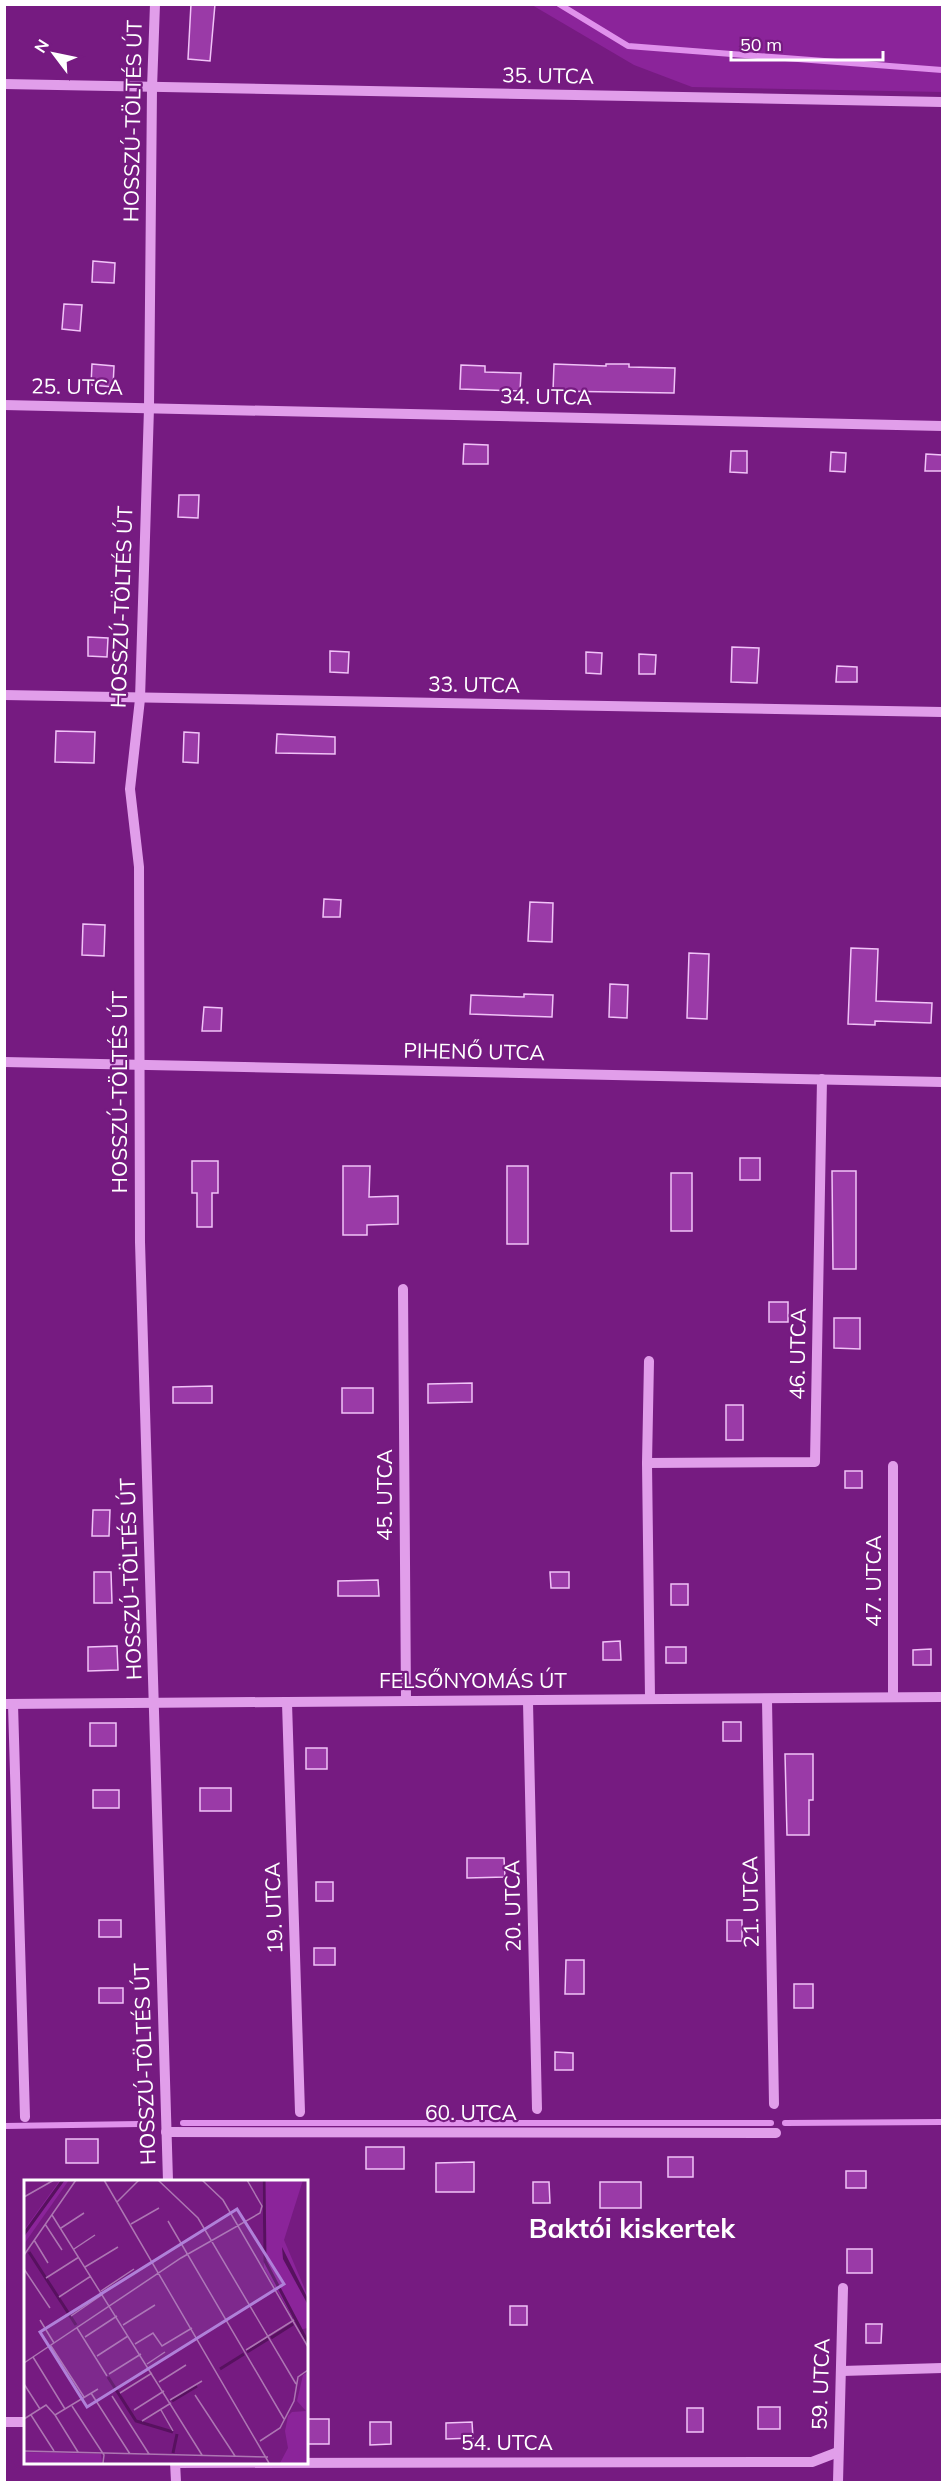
<svg xmlns="http://www.w3.org/2000/svg" width="947" height="2487" font-family="Mulish,sans-serif">
<style>
.grass{fill:#8b249a}
.lines{fill:none;stroke-linecap:round;stroke-linejoin:round}
.stream{stroke:#e091ec;stroke-width:6}
.building{fill:#9a3aa7;stroke:#f1c3f8;stroke-width:1.5}
.minor{stroke:#e19eea;stroke-width:10}
.labels{text-anchor:middle;stroke-width:4.5;stroke-linejoin:round;paint-order:stroke}
.street-label{font-size:21px;fill:#fff;stroke:#761b81}
.district-label{font-size:27px;font-weight:bold;fill:#fff;stroke:#761b81}
.inset-river{fill:none;stroke:#57115f;stroke-width:3}
.inset-road{fill:none;stroke:#ad76b3;stroke-width:1.5}
.view{fill:#b080d9;fill-opacity:0.15;stroke:#b080d9;stroke-width:3}
.inset-edge{fill:none;stroke:#fff;stroke-width:3}
</style>
<rect width="100%" height="100%" fill="#761b81"/>
<polygon class="grass" points="532,5 942,5 942,92 692,87 634,65"/>
<g class="lines">
<g class="stream">
<polyline points="559,4 628,46 942,70"/>
<polyline points="183,2123 771,2123"/>
<polyline points="785,2123 942,2122"/>
<polyline points="4,2126 140,2124"/>
</g>
</g>
<g class="building">
<polygon points="191,4 215,4 210,61 188,59"/>
<polygon points="93,261 115,263 114,283 92,282"/>
<polygon points="64,304 82,305 80,331 62,329"/>
<polygon points="92,364 114,366 113,387 91,385"/>
<polygon points="554,364 606,366 606,364 629,364 629,367 675,368 674,393 553,391"/>
<polygon points="461,365 485,366 485,372 521,373 520,391 460,389"/>
<polygon points="464,444 488,445 488,464 463,464"/>
<polygon points="731,451 747,451 747,473 730,472"/>
<polygon points="831,452 846,453 845,472 830,471"/>
<polygon points="926,454 942,455 942,471 925,471"/>
<polygon points="179,495 199,495 198,518 178,517"/>
<polygon points="88,637 108,638 107,657 88,656"/>
<polygon points="732,647 759,648 757,683 731,682"/>
<polygon points="330,651 349,652 348,673 330,672"/>
<polygon points="586,652 602,653 601,674 586,673"/>
<polygon points="639,654 656,655 655,674 639,674"/>
<polygon points="837,666 857,667 857,682 836,682"/>
<polygon points="56,731 95,732 94,763 55,762"/>
<polygon points="184,732 199,733 198,763 183,762"/>
<polygon points="277,734 335,737 335,754 276,753"/>
<polygon points="324,899 341,900 340,917 323,917"/>
<polygon points="530,902 553,903 552,942 528,941"/>
<polygon points="83,924 105,925 104,956 82,955"/>
<polygon points="851,948 878,949 876,1001 932,1003 931,1023 875,1021 875,1025 848,1024"/>
<polygon points="689,953 709,954 707,1019 687,1018"/>
<polygon points="610,984 628,985 627,1018 609,1017"/>
<polygon points="524,994 553,995 552,1017 470,1014 471,995 524,997"/>
<polygon points="204,1007 222,1008 221,1031 202,1031"/>
<rect x="740" y="1158" width="20" height="22"/>
<polygon points="192,1161 218,1161 218,1193 212,1193 212,1227 197,1227 197,1193 192,1193"/>
<polygon points="343,1166 370,1166 369,1197 398,1196 398,1224 367,1225 367,1235 343,1235"/>
<rect x="507" y="1166" width="21" height="78"/>
<polygon points="832,1171 856,1171 856,1269 833,1269"/>
<rect x="671" y="1173" width="21" height="58"/>
<rect x="769" y="1302" width="19" height="20"/>
<polygon points="834,1318 860,1318 860,1349 834,1348"/>
<polygon points="472,1383 472,1402 428,1403 428,1384"/>
<polygon points="212,1386 212,1403 173,1403 173,1387"/>
<rect x="342" y="1388" width="31" height="25"/>
<rect x="726" y="1405" width="17" height="35"/>
<rect x="845" y="1471" width="17" height="17"/>
<polygon points="93,1510 110,1510 109,1536 92,1536"/>
<polygon points="94,1572 111,1572 112,1603 94,1603"/>
<polygon points="550,1572 569,1572 569,1588 551,1588"/>
<polygon points="378,1580 379,1596 338,1596 338,1581"/>
<rect x="671" y="1584" width="17" height="21"/>
<polygon points="620,1641 621,1660 603,1660 603,1642"/>
<polygon points="117,1646 118,1670 88,1671 88,1647"/>
<rect x="666" y="1647" width="20" height="16"/>
<polygon points="931,1649 931,1665 913,1665 913,1650"/>
<rect x="723" y="1722" width="18" height="19"/>
<rect x="90" y="1723" width="26" height="23"/>
<rect x="306" y="1748" width="21" height="21"/>
<polygon points="785,1754 813,1754 813,1800 809,1800 809,1835 787,1835"/>
<rect x="200" y="1788" width="31" height="23"/>
<rect x="93" y="1790" width="26" height="18"/>
<polygon points="467,1858 504,1858 505,1877 467,1878"/>
<rect x="316" y="1882" width="17" height="19"/>
<rect x="99" y="1920" width="22" height="17"/>
<rect x="727" y="1920" width="15" height="21"/>
<rect x="314" y="1948" width="21" height="17"/>
<polygon points="566,1960 584,1960 584,1994 565,1994"/>
<rect x="794" y="1984" width="19" height="24"/>
<rect x="99" y="1988" width="24" height="15"/>
<polygon points="555,2052 573,2053 573,2070 555,2070"/>
<rect x="66" y="2139" width="32" height="24"/>
<rect x="366" y="2147" width="38" height="22"/>
<rect x="668" y="2157" width="25" height="20"/>
<polygon points="474,2162 474,2192 436,2192 436,2163"/>
<rect x="846" y="2171" width="20" height="17"/>
<polygon points="533,2182 549,2182 550,2203 533,2203"/>
<rect x="600" y="2182" width="41" height="26"/>
<rect x="847" y="2249" width="25" height="24"/>
<rect x="510" y="2306" width="17" height="19"/>
<polygon points="866,2324 882,2324 881,2343 866,2343"/>
<rect x="758" y="2407" width="22" height="22"/>
<rect x="687" y="2408" width="16" height="24"/>
<rect x="306" y="2419" width="23" height="25"/>
<polygon points="370,2422 391,2422 391,2444 370,2445"/>
<polygon points="472,2422 473,2438 446,2439 446,2423"/>
</g>
<g class="lines">
<g class="minor">
<polyline points="155,4 152,88 149,408 140,699 130,789 139,867 140,1242 168,2181"/>
<polyline points="4,84 942,102"/>
<polyline points="4,405 942,426"/>
<polyline points="4,695 942,712"/>
<polyline points="4,1062 942,1082"/>
<polyline points="403,1289 406,1700"/>
<polyline points="647,1463 649,1361"/>
<polyline points="893,1466 893,1696"/>
<polyline points="650,1698 647,1463 815,1462 822,1079"/>
<polyline points="767,1700 774,2104"/>
<polyline points="528,1702 537,2109"/>
<polyline points="287,1703 300,2112"/>
<polyline points="4,1704 942,1697"/>
<polyline points="13,1704 25,2117"/>
<polyline points="166,2132 776,2133"/>
<polyline points="842,2371 942,2368"/>
<polyline points="4,2422 26,2422"/>
<polyline points="175,2462 176,2482"/>
<polyline points="175,2463 812,2462 838,2452"/>
<polyline points="838,2482 843,2288"/>
</g>
</g>
<g class="labels">
<g class="street-label">
<text transform="translate(548 76) rotate(1)" y="7">35. UTCA</text>
<text transform="translate(133 121) rotate(-89)" y="7">HOSSZÚ-TÖLTÉS ÚT</text>
<text transform="translate(77 387) rotate(1)" y="7">25. UTCA</text>
<text transform="translate(546 397) rotate(1)" y="7">34. UTCA</text>
<text transform="translate(122 607) rotate(-88)" y="7">HOSSZÚ-TÖLTÉS ÚT</text>
<text transform="translate(474 685) rotate(1)" y="7">33. UTCA</text>
<text transform="translate(474 1052) rotate(1)" y="7">PIHENŐ UTCA</text>
<text transform="translate(120 1092) rotate(-90)" y="7">HOSSZÚ-TÖLTÉS ÚT</text>
<text transform="translate(798 1354) rotate(-89)" y="7">46. UTCA</text>
<text transform="translate(385 1495) rotate(-90)" y="7">45. UTCA</text>
<text transform="translate(131 1579) rotate(-92)" y="7">HOSSZÚ-TÖLTÉS ÚT</text>
<text transform="translate(874 1581) rotate(-90)" y="7">47. UTCA</text>
<text x="473" y="1688">FELSŐNYOMÁS ÚT</text>
<text transform="translate(751 1902) rotate(-91)" y="7">21. UTCA</text>
<text transform="translate(513 1906) rotate(-91)" y="7">20. UTCA</text>
<text transform="translate(274 1908) rotate(-92)" y="7">19. UTCA</text>
<text transform="translate(145 2064) rotate(-92)" y="7">HOSSZÚ-TÖLTÉS ÚT</text>
<text x="471" y="2120">60. UTCA</text>
<text transform="translate(821 2384) rotate(-88)" y="7">59. UTCA</text>
<text x="507" y="2450">54. UTCA</text>
</g>
<g class="district-label">
<text x="632" y="2238">Baktói kiskertek</text>
</g>
</g>
<g transform="translate(24 2180)">
<rect width="284" height="284" fill="#761b81"/>
<path d="M36,0H45L0,64V50ZM238,0H279L260,60L283,114V148L276,150L240,88Z" fill="#8b249a"/>
<path d="M0,272L77,274L78,283H0Z" fill="#8b249a"/>
<path d="M283,193V283H256L264,268L261,251L264,236L268,232L282,231L273,221L279,195Z" fill="#8b249a"/>
<path d="M258,67L283,117V123L259,79Z" fill="#57115f"/>
<path class="inset-river" d="M240,0L241,81L284,163M0,54L39,0M5,72L52,145M247,158L269,144M223,172L244,159M196,189L220,174M84,197L112,241L149,252M148,221L173,206M149,273L153,254"/>
<path class="inset-road" d="M80,0L245,283M134,0L174,38L272,204M178,0L199,20L284,167M0,17L30,0M93,22L115,0M284,23V46M28,35L178,275M144,41L260,239M21,44L38,70M107,44L135,28M37,48L60,33M10,60L24,83M50,69L71,55M0,75L52,0M61,87L94,67M0,89L26,128M22,98L55,77M77,111L110,89M35,117L67,96M47,136L79,114M16,140L30,163M99,145L131,125M53,148L83,196M61,157L93,136M111,164L129,153L138,166L168,148M27,166L60,217M222,170L270,140M73,176L104,156M9,177L41,229M0,183L157,78L236,33L238,26L223,0M123,184L141,172M85,194L117,174M135,202L162,185M0,204L16,229M67,213L106,274M96,213L128,193M171,215L211,276M88,216L125,274M146,220L178,201M48,226L80,275L79,283M110,230L140,211M137,230L149,251M7,235L30,271M31,235L54,272M0,239L22,225L31,235L74,209M118,241L147,223M236,261L256,248L270,221L274,197L284,190M0,271L244,277"/>
<path class="view" d="M213,29L260,104L63,227L16,152Z"/>
<rect width="284" height="284" class="inset-edge"/>
</g>
<rect width="947" height="2487" fill="none" stroke="#ffffff" stroke-width="12"/>
<g transform="translate(54 54) rotate(302)" stroke="#761b81" stroke-width="4.5" paint-order="stroke">
<path d="M0-4.5L10 22L0 15L-10 22Z" fill="#ffffff"/>
<text y="-9" font-size="16" font-weight="bold" text-anchor="middle" fill="#ffffff">N</text>
</g>
<path d="M731 51v9h152v-9" fill="none" stroke="#ffffff" stroke-width="3"/>
<text x="740" y="51" font-size="18" fill="#ffffff" stroke="#761b81" stroke-width="4.5" paint-order="stroke">50 m</text>
</svg>
